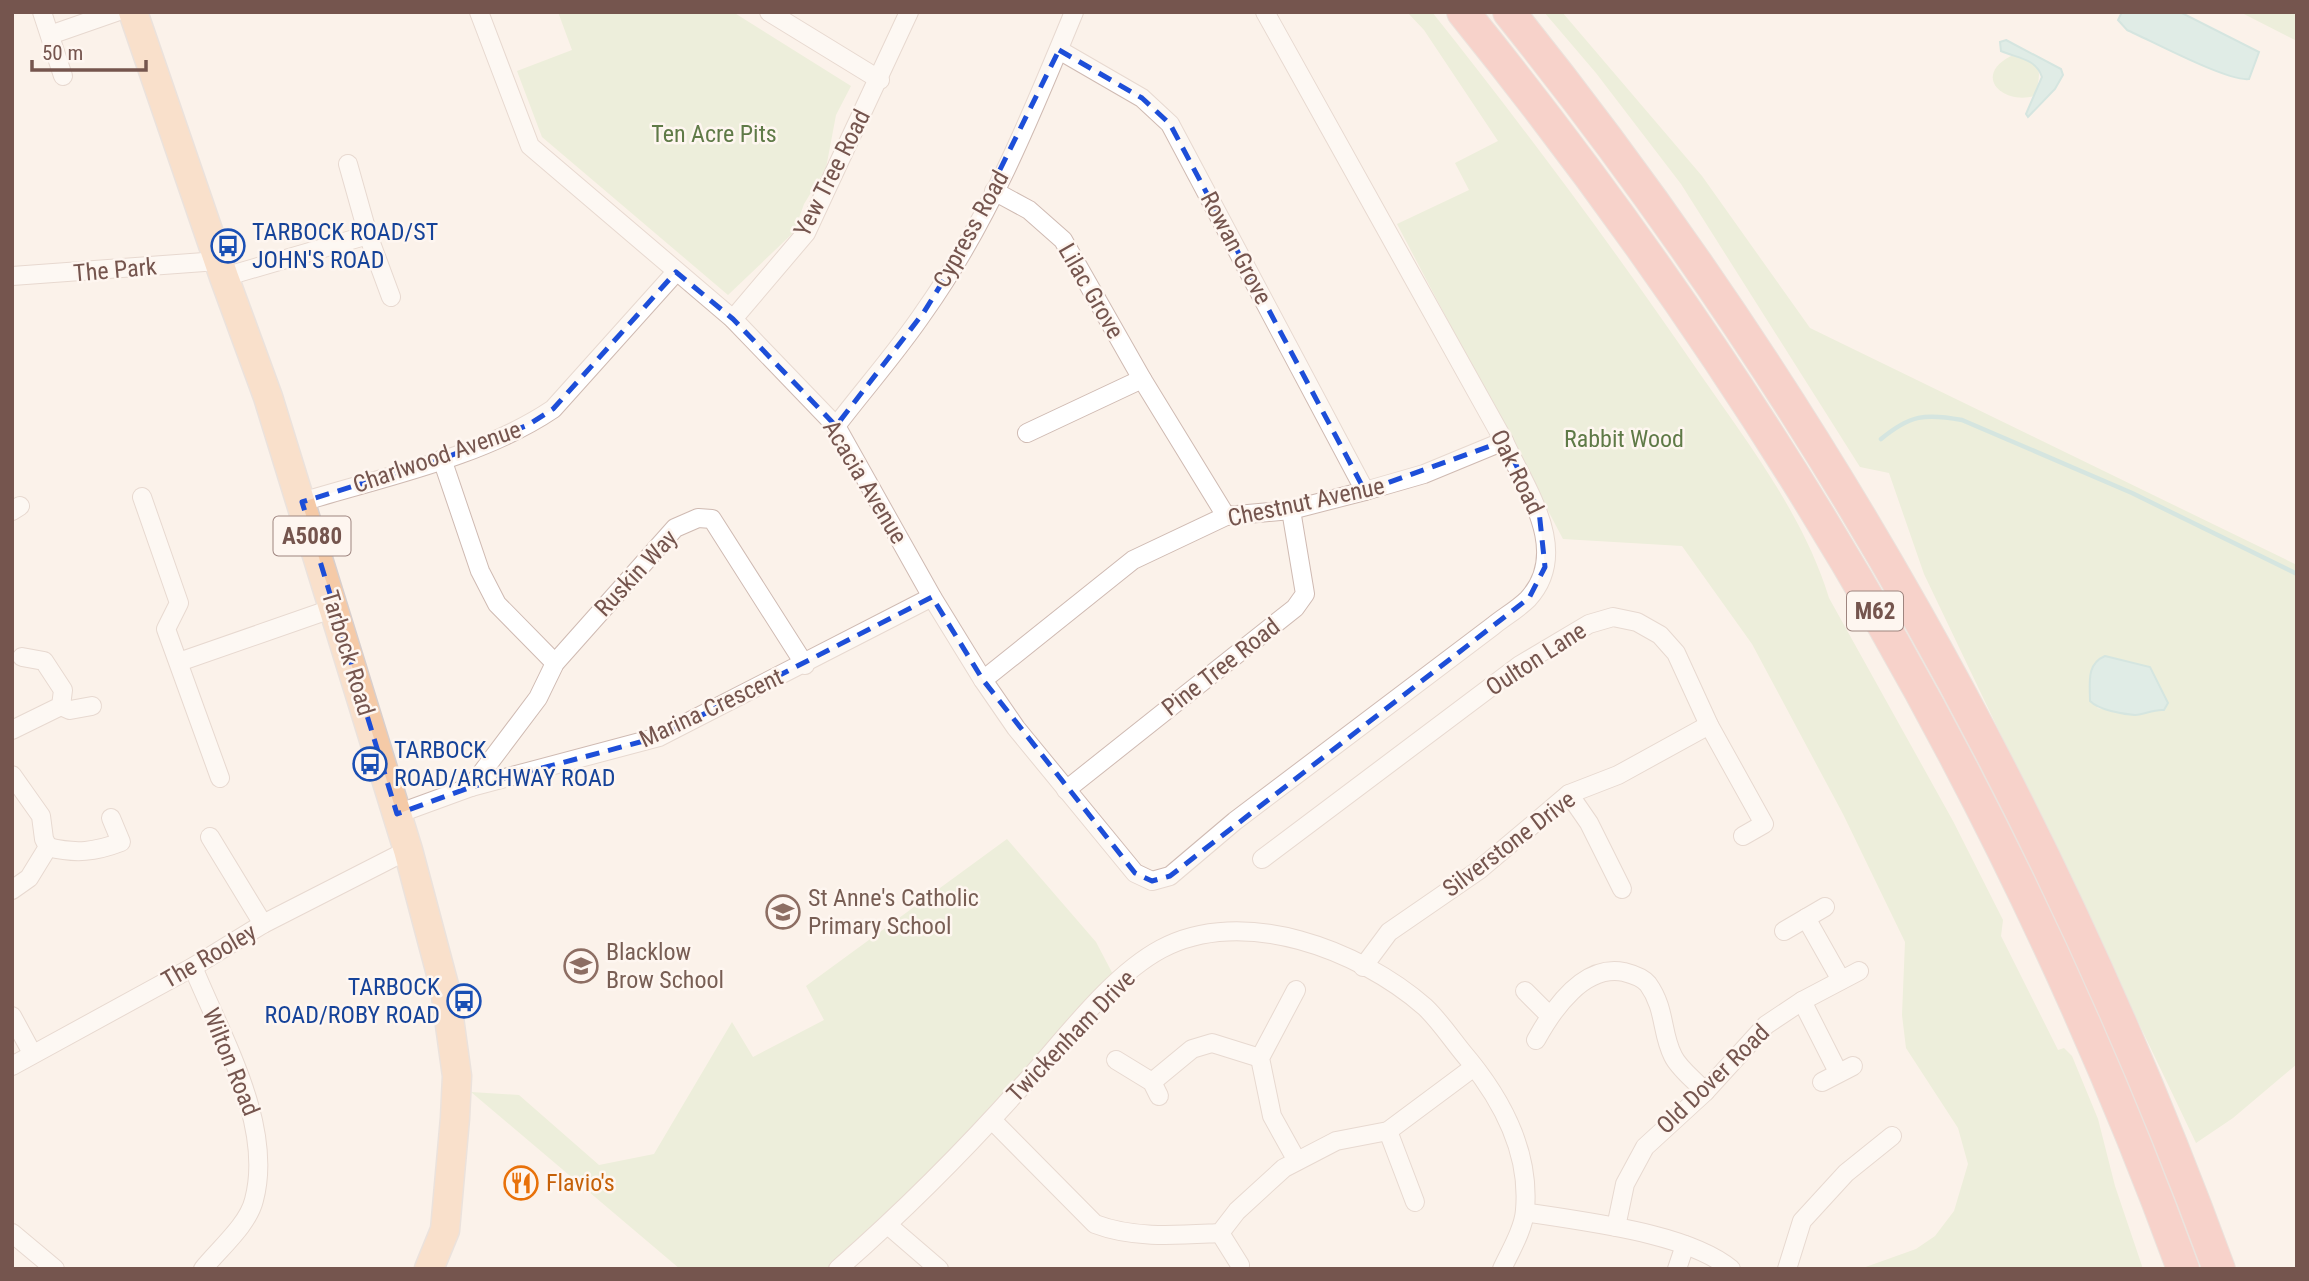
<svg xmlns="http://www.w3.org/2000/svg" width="2309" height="1281" font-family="'Roboto Condensed',sans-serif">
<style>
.green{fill:#dbe9c9;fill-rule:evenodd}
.water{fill:#bfe4e3;stroke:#a6d6d4;stroke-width:2}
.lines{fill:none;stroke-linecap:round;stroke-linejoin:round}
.stream{stroke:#a6d6d4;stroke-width:4.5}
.minor-casing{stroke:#cfbab2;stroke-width:20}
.primary-casing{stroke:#d8cfcd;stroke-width:31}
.motorway-casing{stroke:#d8cfcd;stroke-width:34}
.minor{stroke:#fff;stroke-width:18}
.primary{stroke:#f5caa7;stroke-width:28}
.motorway{stroke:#f1aba5;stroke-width:32}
.marked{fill:none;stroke:#1d4ed8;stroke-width:5;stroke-dasharray:14 9;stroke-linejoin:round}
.labels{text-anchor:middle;stroke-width:5;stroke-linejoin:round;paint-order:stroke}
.shield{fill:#fef6f0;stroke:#9e857f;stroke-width:2}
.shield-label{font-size:23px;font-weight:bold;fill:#75554e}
.park-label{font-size:24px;fill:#5f7a47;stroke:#fef6f0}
.street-label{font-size:24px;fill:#75554e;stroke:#fef6f0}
.transit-label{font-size:24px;fill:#164399;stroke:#fef6f0;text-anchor:start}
.education-label{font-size:24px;fill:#785e54;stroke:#fef6f0;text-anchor:start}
.food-label{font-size:24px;fill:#c56008;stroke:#fef6f0;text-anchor:start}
</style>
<rect width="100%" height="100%" fill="#fbf2ea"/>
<g class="green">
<polygon points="558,12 733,12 851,86 836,115 826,168 804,204 794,232 728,295 542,137 517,71 572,50"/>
<path d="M1407,12H1432C1526,130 1615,250 1700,374C1748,443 1804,516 1829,598L1953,821L2003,920L2001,936L2058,1050L2064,1048L2072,1056L2098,1119L2115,1186L2143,1269H1860L1916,1249L1935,1236L1954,1211L1968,1164L1958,1128L1906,1048L1902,1015L1905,942L1843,814L1752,644L1682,546L1563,539L1397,224L1469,190L1455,163L1498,141L1424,30Z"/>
<path d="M1544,12H1562L1702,176L1810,328L2297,565V1064L2233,1118L2196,1143L1924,574L1889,473L1860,467L1681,184L1596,73ZM2150,667L2168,703L2137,715L2097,708Z"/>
<polygon points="2240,12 2297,12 2297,41"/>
<path d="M2011,56C2042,58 2043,72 2034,96C2003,105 1972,76 2011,56Z"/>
<polygon points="1007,839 1096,942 1117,982 840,1269 680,1269 471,1092 519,1095 599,1165 654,1154 732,1022 753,1057 824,1020 806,986"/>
</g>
<g class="water">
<path d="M2122,12H2180L2259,52L2249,79C2228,82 2150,40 2127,30L2118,20Z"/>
<path d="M2006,40L2061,69L2063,75L2055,89L2028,117L2026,114L2042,77C2036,58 2016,58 2001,51L2000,42Z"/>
<path d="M2105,656L2150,667L2168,703L2164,710C2152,709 2145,715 2135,715C2122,714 2099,710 2090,701C2090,683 2086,664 2105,656Z"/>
</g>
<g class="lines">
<path class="stream" d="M1881,439C1910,415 1925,413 1962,420L2132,493L2297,574"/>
<defs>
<g id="minor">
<polyline points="42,12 63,76"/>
<path d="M479,12L530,146L733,319L836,426L932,597L983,680L1016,728L1135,873L1152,881L1170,876L1235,821L1493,626C1504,617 1518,609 1528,599C1572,551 1525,488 1504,441L1265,12"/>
<polyline points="769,12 880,80"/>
<polyline points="50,35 116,12"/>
<polyline points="1059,50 1142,98 1170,124 1365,491"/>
<polyline points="348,164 368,235 391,297"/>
<polyline points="994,191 1029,210 1063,240 1142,379 1226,516"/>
<polyline points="12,276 218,261"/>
<polyline points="224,277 368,235"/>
<polyline points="733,319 806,233 909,12"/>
<path d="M836,426C865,388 897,352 924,312C988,222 1032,114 1074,12"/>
<polyline points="1027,433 1142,379"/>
<polyline points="442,459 480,571 497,604 555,663"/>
<polyline points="142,497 179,603 166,629 220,778"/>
<path d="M302,502C383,477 482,457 553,409L676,272"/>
<polyline points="12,511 20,506"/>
<polyline points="179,662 334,608"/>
<polyline points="983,680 1133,560 1226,516 1291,510 1365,491 1424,474 1504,441"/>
<polyline points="61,706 70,710 92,706"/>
<polyline points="12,730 61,706 63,690 44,661 22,657"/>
<polyline points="12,775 41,816 44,839 48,847 29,878 12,890"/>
<polyline points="471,787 538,698 555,663 675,528 698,518 712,519 805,665"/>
<polyline points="1066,790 1295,608 1305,594 1291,510"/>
<polyline points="1569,794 1589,823 1622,889"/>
<polyline points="397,814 471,787 659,737 932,597"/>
<polyline points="210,837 263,924"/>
<path d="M48,847C76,854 95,852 121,842L111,818"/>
<polyline points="1262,859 1520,665 1589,624 1613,617 1637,622 1660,635 1676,653 1709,725 1764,824 1743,836"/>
<polyline points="1806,918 1841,980"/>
<polyline points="1784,931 1825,907"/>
<path d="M193,967C221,1036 274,1125 254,1200C248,1225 219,1249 203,1269"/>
<polyline points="1363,967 1389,932 1479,870 1569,794 1618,775 1709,725"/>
<polyline points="1296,990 1260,1058 1272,1116 1297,1161"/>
<polyline points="1525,991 1549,1015"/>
<polyline points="1802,1001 1838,1072"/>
<polyline points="12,1016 32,1053"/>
<path d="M1536,1040C1553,1009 1584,964 1624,972C1632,974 1643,978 1648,984C1666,1009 1661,1033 1673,1056C1679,1069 1696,1081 1705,1092"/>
<polyline points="1116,1060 1152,1082 1159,1096"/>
<polyline points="12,1066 193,967 263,924 408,850"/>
<polyline points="1152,1082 1192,1049 1212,1043 1260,1058"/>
<polyline points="1822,1082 1853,1066"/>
<path d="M992,1120L1095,1224C1134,1239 1179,1235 1220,1233L1237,1211L1284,1168L1336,1141L1388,1131L1474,1067"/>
<polyline points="1388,1131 1415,1202"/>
<path d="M1525,1212C1583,1222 1686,1232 1731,1269"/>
<polyline points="889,1226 939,1269"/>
<polyline points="1616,1227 1625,1184 1645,1147 1705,1092 1766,1025 1802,1001 1859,971"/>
<polyline points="12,1233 55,1269"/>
<polyline points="1220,1233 1240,1265"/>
<path d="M838,1269C903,1212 964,1151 1022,1086C1062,1043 1109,977 1161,949C1243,905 1360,950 1425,1007C1441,1022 1454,1043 1469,1060C1503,1102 1530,1154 1525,1210C1524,1228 1510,1252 1502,1269"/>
<polyline points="1677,1269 1685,1245"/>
<polyline points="1787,1269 1802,1221 1846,1173 1892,1136"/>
</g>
<polyline id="primary" points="133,12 224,277 268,397 408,850 445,989 457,1076 455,1118 445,1230 429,1269"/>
<g id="motorway">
<path d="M1463,12C1769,391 2015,810 2183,1269"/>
<path d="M1509,12C1812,390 2052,814 2219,1269"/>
</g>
</defs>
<use href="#minor" class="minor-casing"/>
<use href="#primary" class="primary-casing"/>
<use href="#motorway" class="motorway-casing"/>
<use href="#minor" class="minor"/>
<use href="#primary" class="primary"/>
<use href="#motorway" class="motorway"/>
</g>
<path d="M0 0H2309V1281H0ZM1059,50L1142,98L1170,124L1365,491L1504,441L1539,511L1545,567L1529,598L1170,876L1152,881L1135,873L983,680L932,597L659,737L471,787L397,814L302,502L442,459L528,425L553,409L676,272L733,319L836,426L924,312L953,265Z" fill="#fbf2ea" fill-opacity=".55" fill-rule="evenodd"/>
<path class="marked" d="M1059,50L1142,98L1170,124L1365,491L1504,441L1539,511L1545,567L1529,598L1170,876L1152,881L1135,873L983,680L932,597L659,737L471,787L397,814L302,502L442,459L528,425L553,409L676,272L733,319L836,426L924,312L953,265Z"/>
<defs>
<symbol id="bus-ring" viewBox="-11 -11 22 22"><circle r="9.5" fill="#fef6f0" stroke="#1a4fb4" stroke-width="1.5"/><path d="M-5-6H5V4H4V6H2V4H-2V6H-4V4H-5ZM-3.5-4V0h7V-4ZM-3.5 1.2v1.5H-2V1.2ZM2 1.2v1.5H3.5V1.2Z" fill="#1a4fb4"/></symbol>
<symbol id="school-ring" viewBox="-11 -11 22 22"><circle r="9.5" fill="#fef6f0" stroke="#8d6e63" stroke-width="1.5"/><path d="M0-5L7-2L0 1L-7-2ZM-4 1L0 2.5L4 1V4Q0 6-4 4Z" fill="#8d6e63"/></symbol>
<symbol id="restaurant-ring" viewBox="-11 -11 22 22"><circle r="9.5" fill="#fef6f0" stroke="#e8710a" stroke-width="1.5"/><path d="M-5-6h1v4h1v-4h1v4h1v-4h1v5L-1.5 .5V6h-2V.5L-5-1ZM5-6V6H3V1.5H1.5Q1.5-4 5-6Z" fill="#e8710a"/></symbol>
</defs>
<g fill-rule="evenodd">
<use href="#bus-ring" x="209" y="227" width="38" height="38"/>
<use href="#bus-ring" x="351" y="745" width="38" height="38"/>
<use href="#school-ring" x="764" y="893" width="38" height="38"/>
<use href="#school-ring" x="562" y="947" width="38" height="38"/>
<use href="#bus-ring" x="445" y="982" width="38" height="38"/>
<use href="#restaurant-ring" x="502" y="1164" width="38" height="38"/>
</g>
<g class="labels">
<g class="shield">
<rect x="273.5" y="516.5" width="77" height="39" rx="5"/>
<rect x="1847" y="591.5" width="56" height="39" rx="5"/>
</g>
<g class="shield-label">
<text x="312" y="544">A5080</text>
<text x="1875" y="619">M62</text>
</g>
<g class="park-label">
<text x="714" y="142">Ten Acre Pits</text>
<text x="1624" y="447">Rabbit Wood</text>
</g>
<g class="street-label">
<text transform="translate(832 173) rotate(-63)" y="8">Yew Tree Road</text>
<text transform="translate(971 229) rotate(-61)" y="8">Cypress Road</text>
<text transform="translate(1236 248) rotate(62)" y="8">Rowan Grove</text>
<text transform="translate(115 270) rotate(-5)" y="8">The Park</text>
<text transform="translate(1091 291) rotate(60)" y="8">Lilac Grove</text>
<text transform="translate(437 457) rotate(-19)" y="8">Charlwood Avenue</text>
<text transform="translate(1517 472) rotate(64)" y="8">Oak Road</text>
<text transform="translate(865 482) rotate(59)" y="8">Acacia Avenue</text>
<text transform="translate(1306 502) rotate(-12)" y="8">Chestnut Avenue</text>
<text transform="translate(636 573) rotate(-47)" y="8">Ruskin Way</text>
<text transform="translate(348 653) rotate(73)" y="8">Tarbock Road</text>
<text transform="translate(1536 659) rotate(-33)" y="8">Oulton Lane</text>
<text transform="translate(1221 667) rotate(-38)" y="8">Pine Tree Road</text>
<text transform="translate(711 708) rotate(-25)" y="8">Marina Crescent</text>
<text transform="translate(1509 844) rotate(-37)" y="8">Silverstone Drive</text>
<text transform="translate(209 956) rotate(-30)" y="8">The Rooley</text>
<text transform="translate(1071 1036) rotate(-46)" y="8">Twickenham Drive</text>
<text transform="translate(231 1062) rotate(68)" y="8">Wilton Road</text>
<text transform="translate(1713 1079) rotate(-44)" y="8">Old Dover Road</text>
</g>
<g class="transit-label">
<text x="252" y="240">TARBOCK ROAD/ST<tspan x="252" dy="28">JOHN'S ROAD</tspan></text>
<text x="394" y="758">TARBOCK<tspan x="394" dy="28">ROAD/ARCHWAY ROAD</tspan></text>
<text x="440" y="995" text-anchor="end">TARBOCK<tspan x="440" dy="28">ROAD/ROBY ROAD</tspan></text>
</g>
<g class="education-label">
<text x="808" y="906">St Anne's Catholic<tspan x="808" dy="28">Primary School</tspan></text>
<text x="606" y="960">Blacklow<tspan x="606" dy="28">Brow School</tspan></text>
</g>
<g class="food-label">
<text x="546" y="1191">Flavio's</text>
</g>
</g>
<rect width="2309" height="1281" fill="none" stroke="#75554e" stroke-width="28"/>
<path d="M32 60v10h114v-10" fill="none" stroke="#75554e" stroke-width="3.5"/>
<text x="42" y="60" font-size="21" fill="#75554e" stroke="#fef6f0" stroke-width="5" paint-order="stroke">50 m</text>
</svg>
